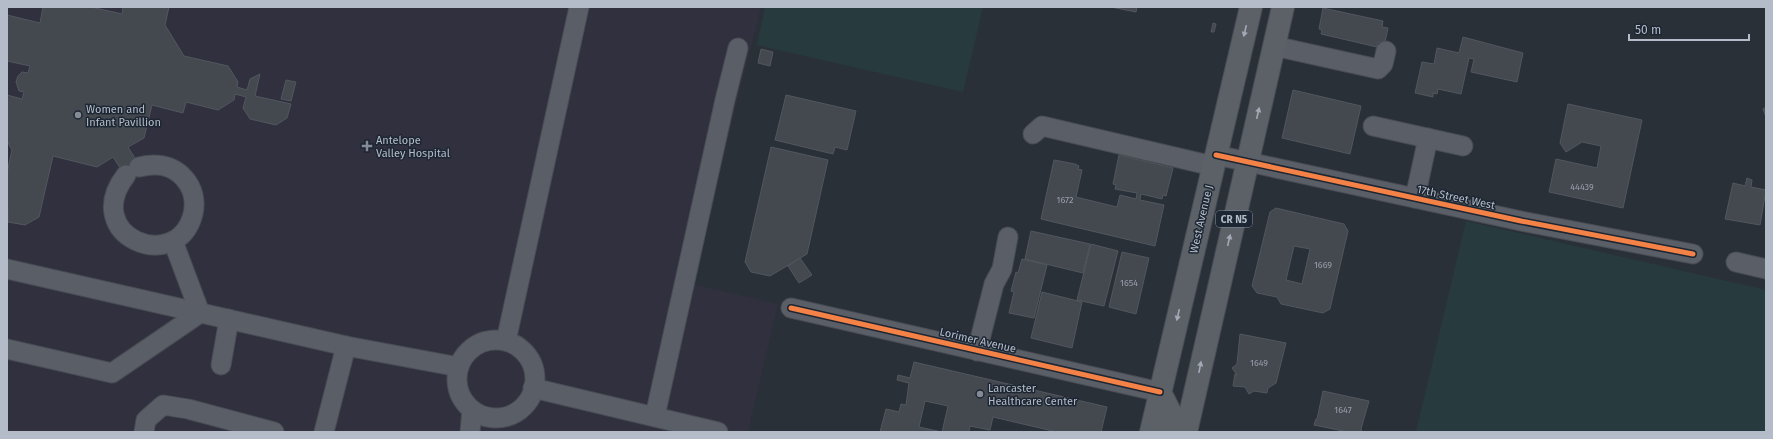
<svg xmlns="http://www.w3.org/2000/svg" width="1773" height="439" font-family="'Fira Sans',sans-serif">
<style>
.medical{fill:#31303e}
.green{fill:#273a3e}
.building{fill:#444950;stroke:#52575f;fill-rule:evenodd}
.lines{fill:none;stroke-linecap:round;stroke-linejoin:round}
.minor-casing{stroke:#484c53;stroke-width:21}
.major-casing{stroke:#484c55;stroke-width:24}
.minor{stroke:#5a5e66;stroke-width:19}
.major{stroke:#5c6168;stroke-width:22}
.cycleway-casing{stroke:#1d2633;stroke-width:8}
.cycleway{stroke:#f48246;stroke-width:5}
.oneway{fill:#a2aab6}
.poi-dot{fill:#848b96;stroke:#1d2633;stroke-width:1.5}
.labels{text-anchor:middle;stroke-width:3;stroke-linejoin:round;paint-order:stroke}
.number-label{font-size:9px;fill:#989fab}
.shield{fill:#1d2633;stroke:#878f9c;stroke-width:1}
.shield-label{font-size:10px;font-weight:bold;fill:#b4bcc9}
.poi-label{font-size:11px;fill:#b4bcc9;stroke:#1d2633;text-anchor:start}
.street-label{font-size:11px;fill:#b4bcc9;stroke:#1d2633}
</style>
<rect width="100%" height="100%" fill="#2a3038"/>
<polygon class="medical" points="7,7 761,7 692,284 778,304 748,432 7,432"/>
<g class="green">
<polygon points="765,7 983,7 963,92 757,45"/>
<polygon points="1466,221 1766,290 1766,432 1416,432"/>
</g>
<g class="building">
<polygon points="43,7 91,7 122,14 123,7 169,7 165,25 184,56 228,66 238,82 237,87 247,90 250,79 260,74 255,96 291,104 287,118 276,125 250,119 243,108 246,97 235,94 234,100 218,110 186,102 183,113 152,105 144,138 128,147 143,171 128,180 113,157 97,167 53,156 39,217 25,225 8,222 7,173 12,150 7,141 7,95 22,99 24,92 19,91 16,82 18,76 22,72 28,73 30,66 7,61 7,15 40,23"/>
<polygon points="1111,7 1137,7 1136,12"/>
<polygon points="1323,8 1383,21 1382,27 1388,28 1385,42 1383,43 1378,42 1377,47 1321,34 1322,30 1319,29"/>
<polygon points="1213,23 1216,24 1214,32 1211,32"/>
<polygon points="1463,37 1523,53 1517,82 1471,72 1474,59 1469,58 1461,94 1438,89 1437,94 1433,93 1433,97 1415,93 1422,62 1434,64 1437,48 1459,53"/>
<polygon points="761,49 773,52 770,66 758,63"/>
<polygon points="286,80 296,82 291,101 281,99"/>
<polygon points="1293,90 1361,106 1350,154 1282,138"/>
<polygon points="786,95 856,111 847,150 835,147 833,154 775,140"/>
<polygon points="1568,104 1642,120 1623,208 1549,192 1556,159 1597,168 1601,146 1582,142 1566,152 1560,143"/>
<polygon points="1766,107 1766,117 1763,109"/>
<polygon points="771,147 828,160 807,254 770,276 751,272 745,262"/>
<polygon points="1119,155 1173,168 1166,196 1163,195 1162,199 1141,194 1140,200 1164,205 1155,246 1041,219 1054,160 1075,164 1079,166 1078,169 1082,170 1076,197 1117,207 1120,195 1136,199 1137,193 1115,189 1116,185 1113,184"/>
<polygon points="1747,178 1752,180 1751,187 1766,190 1760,225 1725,219 1733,183 1745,186"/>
<path d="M1276,208L1344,224L1348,231L1330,309L1323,313L1281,304L1277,297L1257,293L1252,286L1270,212ZM1294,246L1310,249L1302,284L1286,280Z"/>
<polygon points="1031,231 1090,244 1083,273 1025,259"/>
<polygon points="1091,244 1118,251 1104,306 1077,300"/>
<polygon points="1122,252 1149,258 1136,314 1109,307"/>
<polygon points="800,258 812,275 799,283 788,266"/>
<polygon points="1022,259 1047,265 1034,318 1009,313 1014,292 1011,291 1016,272 1018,273"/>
<polygon points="1042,292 1082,302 1072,348 1031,338"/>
<polygon points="1240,334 1286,343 1276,383 1268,388 1267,393 1254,391 1249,394 1245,387 1233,386 1235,374 1237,375 1232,368 1237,364"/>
<path d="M914,362L1107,407L1101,432H1057L993,417L990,430L970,426L969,432H880L886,409L899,412L901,404L906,405L909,383L897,380L898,375L910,378ZM925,401L948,406L942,432L919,427Z"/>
<polygon points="1323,391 1369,401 1361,429 1362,432 1348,432 1314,425 1316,419 1317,419"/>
</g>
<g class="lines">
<defs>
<g id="minor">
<polyline points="1274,46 1378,69 1383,64 1386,51"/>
<polyline points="1373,126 1463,146"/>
<polyline points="1033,134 1042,126 1213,166"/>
<polyline points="1216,155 1521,221 1693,254"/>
<path d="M126,175C79,236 177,276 193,214C196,201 193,188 184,178C171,164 156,163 139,167"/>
<polyline points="1415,198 1428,138"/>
<polyline points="1736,262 1766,269"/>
<polyline points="7,269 346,346 459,367"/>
<polyline points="791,308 1160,392"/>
<circle cx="496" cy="379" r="39"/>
<polyline points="506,341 579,7"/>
<polyline points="7,349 112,373 200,313 173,241"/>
<polyline points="977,351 994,284 1002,269 1008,237"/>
<polyline points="221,365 229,319"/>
<polyline points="533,388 718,432"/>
<polyline points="655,416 725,100 738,48"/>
<polyline points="144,432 146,420 163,405 188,409 274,432"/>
<polyline points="324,432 346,346"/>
<polyline points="470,432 472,410"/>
</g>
<g id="major">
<polyline points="1160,392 1171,414 1167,432"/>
<polyline points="1151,432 1251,7"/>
<polyline points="1186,432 1283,7"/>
</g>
</defs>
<use href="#minor" class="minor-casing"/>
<use href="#major" class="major-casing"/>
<use href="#minor" class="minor"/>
<use href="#major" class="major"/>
<defs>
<g id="cycleway">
<polyline points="1216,155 1521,221 1693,254"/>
<polyline points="791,308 1160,392"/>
</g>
</defs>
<use href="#cycleway" class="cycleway-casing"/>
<use href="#cycleway" class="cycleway"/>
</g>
<defs><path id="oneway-solid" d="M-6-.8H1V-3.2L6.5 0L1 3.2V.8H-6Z"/></defs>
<g class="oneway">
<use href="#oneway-solid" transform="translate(1245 31) rotate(103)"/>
<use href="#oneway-solid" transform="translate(1258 113) rotate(-77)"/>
<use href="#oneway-solid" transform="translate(1229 240) rotate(-77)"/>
<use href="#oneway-solid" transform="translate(1178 315) rotate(103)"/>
<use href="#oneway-solid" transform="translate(1200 367) rotate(-79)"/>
</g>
<g class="poi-dot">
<circle cx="78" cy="115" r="4"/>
<path d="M365 140h4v4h4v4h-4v4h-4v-4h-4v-4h4z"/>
<circle cx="980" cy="394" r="4"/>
</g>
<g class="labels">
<g class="number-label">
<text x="1582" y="190">44439</text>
<text x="1065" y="203">1672</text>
<text x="1323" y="268">1669</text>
<text x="1129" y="286">1654</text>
<text x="1259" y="366">1649</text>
<text x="1343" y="413">1647</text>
</g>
<rect class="shield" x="1216" y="211" width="36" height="16" rx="3"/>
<g class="shield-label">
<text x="1234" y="223">CR N5</text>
</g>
<g class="poi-label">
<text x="86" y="113">Women and<tspan x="86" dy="13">Infant Pavillion</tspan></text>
<text x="376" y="144">Antelope<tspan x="376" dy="13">Valley Hospital</tspan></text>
<text x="988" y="392">Lancaster<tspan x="988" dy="13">Healthcare Center</tspan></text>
</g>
<g class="street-label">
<text transform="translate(1456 197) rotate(12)" y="4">17th Street West</text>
<text transform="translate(1201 219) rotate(-77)" y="4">West Avenue J</text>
<text transform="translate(978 340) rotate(13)" y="4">Lorimer Avenue</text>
</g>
</g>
<rect width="1773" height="439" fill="none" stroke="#b4bcc9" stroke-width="16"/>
<path d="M1629 34v6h120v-6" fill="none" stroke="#b4bcc9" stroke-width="2"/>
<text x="1635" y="34" font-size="12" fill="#b4bcc9" stroke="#1d2633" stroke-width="3" paint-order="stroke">50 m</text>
</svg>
